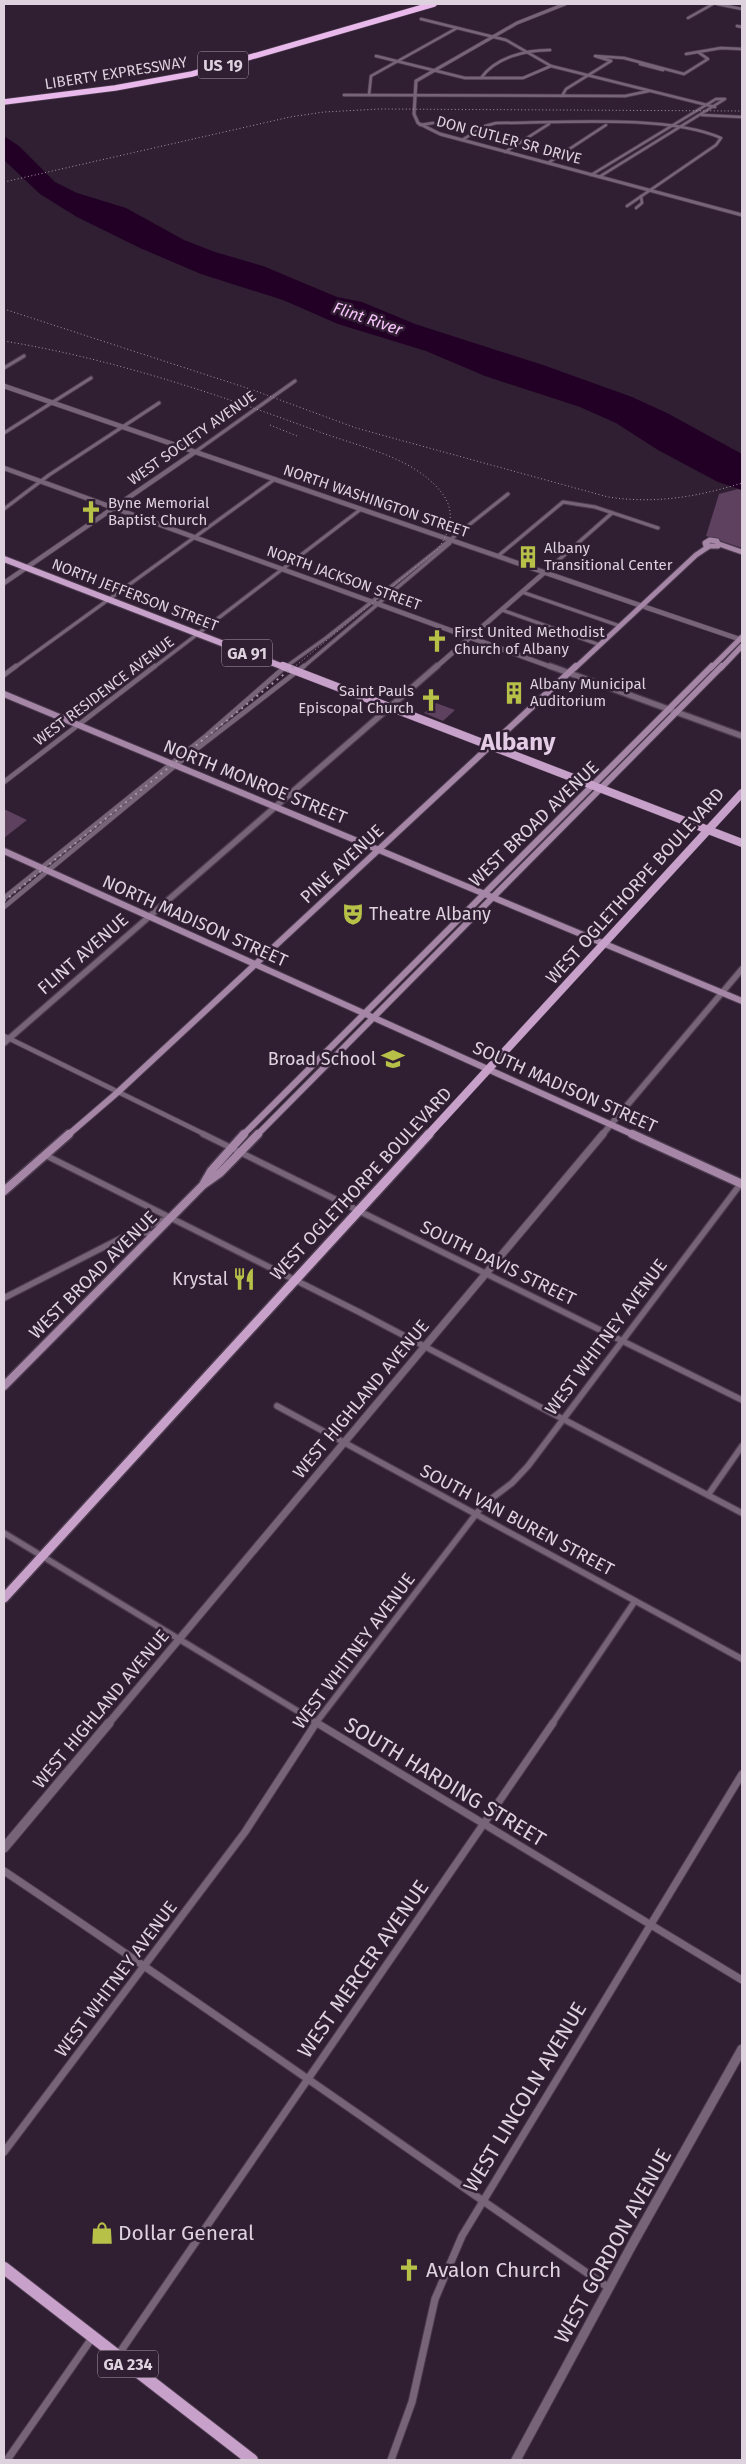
<svg xmlns="http://www.w3.org/2000/svg" width="746" height="2464" font-family="'Fira Sans',sans-serif">
<style>
.green{fill:#5d415f}
.water{fill:#220026}
.lines{fill:none;stroke-linecap:round;stroke-linejoin:round}
.minor-far4-casing{stroke:#4c3b4e;stroke-width:4}
.minor-far3-casing{stroke:#4c3b4e;stroke-width:5}
.minor-far2-casing{stroke:#4c3b4e;stroke-width:6}
.minor-far1-casing{stroke:#4c3b4e;stroke-width:8}
.minor-casing{stroke:#4c3b4e;stroke-width:9}
.tertiary-far4-casing{stroke:#4c3b4e;stroke-width:4.5}
.tertiary-far3-casing{stroke:#4c3b4e;stroke-width:6}
.tertiary-far2-casing{stroke:#4c3b4e;stroke-width:8}
.tertiary-far1-casing{stroke:#4c3b4e;stroke-width:9}
.tertiary-casing{stroke:#4c3b4e;stroke-width:11}
.secondary-far2-casing{stroke:#4c3b4e;stroke-width:7}
.secondary-far1-casing{stroke:#4c3b4e;stroke-width:8}
.secondary-casing{stroke:#4c3b4e;stroke-width:11}
.primary-far3-casing{stroke:#4c3b4e;stroke-width:8}
.primary-far2-casing{stroke:#4c3b4e;stroke-width:9}
.primary-far1-casing{stroke:#4c3b4e;stroke-width:12}
.primary-casing{stroke:#4c3b4e;stroke-width:14}
.motorway-casing{stroke:#4c3b4e;stroke-width:7}
.minor-far4{stroke:#776478;stroke-width:2.5}
.minor-far3{stroke:#776478;stroke-width:3}
.minor-far2{stroke:#776478;stroke-width:4.5}
.minor-far1{stroke:#776478;stroke-width:5.5}
.minor{stroke:#776478;stroke-width:7}
.tertiary-far4{stroke:#776478;stroke-width:3}
.tertiary-far3{stroke:#776478;stroke-width:4.5}
.tertiary-far2{stroke:#776478;stroke-width:5.5}
.tertiary-far1{stroke:#776478;stroke-width:7}
.tertiary{stroke:#776478;stroke-width:9}
.secondary-far2{stroke:#a586a7;stroke-width:5}
.secondary-far1{stroke:#a586a7;stroke-width:6}
.secondary{stroke:#a586a7;stroke-width:8}
.primary-far3{stroke:#c8a1cb;stroke-width:6}
.primary-far2{stroke:#c8a1cb;stroke-width:8}
.primary-far1{stroke:#c8a1cb;stroke-width:9}
.primary{stroke:#c8a1cb;stroke-width:12}
.motorway{stroke:#e9b9ec;stroke-width:5.5}
.rail-far1{stroke:#a698a7;stroke-width:1;stroke-dasharray:1 2.5;stroke-linecap:butt}
.rail{stroke:#a698a7;stroke-width:2;stroke-dasharray:2 4.5;stroke-linecap:butt}
.labels{text-anchor:middle;stroke-width:5;stroke-linejoin:round;paint-order:stroke}
.far-street-label{font-size:15px;fill:#ded2df;stroke:#301e32}
.far-poi-label{font-size:15px;fill:#ded2df;stroke:#301e32;text-anchor:start}
.shield{fill:#301e32;stroke:#aa9cab;stroke-width:1}
.shield-label{font-size:16px;font-weight:bold;fill:#ded2df}
.far-water-label{font-size:16px;font-style:italic;fill:#fac6fe;stroke:#301e32}
.street-label{font-size:18px;fill:#ded2df;stroke:#301e32}
.poi-label{font-size:18px;fill:#ded2df;stroke:#301e32;text-anchor:end}
.near-street-label{font-size:21px;fill:#ded2df;stroke:#301e32}
.near-poi-label{font-size:21px;fill:#ded2df;stroke:#301e32;text-anchor:start}
.far-town-label{font-size:24px;font-weight:bold;fill:#e4cce6;stroke:#301e32}
</style>
<rect width="100%" height="100%" fill="#301e32"/>
<g class="green">
<polygon points="738,489 742,490 742,548 706,536 719,494"/>
<polygon points="436,703 455,710 443,721 424,713"/>
<polygon points="4,809 27,820 4,838"/>
</g>
<polygon class="water" points="4,136 19,146 55,182 77,193 126,208 184,240 215,252 263,266 337,297 362,302 415,324 543,365 632,397 667,413 742,454 742,490 718,482 658,450 616,423 580,407 485,376 426,351 338,324 283,300 201,274 140,248 77,217 40,194 4,160"/>
<g class="lines">
<defs>
<g id="minor-far4">
<polyline points="717,4 742,9"/>
<polyline points="688,18 713,4"/>
<polyline points="421,19 506,40 551,66 715,107"/>
<polyline points="737,26 742,27"/>
<polyline points="686,54 721,48 742,49"/>
<polyline points="376,56 465,78 523,78 551,66"/>
<polyline points="611,61 595,56 624,58 684,74 708,59 698,52"/>
<polyline points="640,64 663,70"/>
<path d="M481,78C496,57 526,50 550,50"/>
<polyline points="344,95 625,96 649,91"/>
<polyline points="369,95 371,76 457,28"/>
<polyline points="562,96 566,89 611,61"/>
<polyline points="702,115 742,117"/>
<polyline points="420,125 433,123"/>
<path d="M462,140L485,126L496,123C559,123 665,114 721,138L716,145L627,206"/>
<polyline points="505,152 549,124"/>
<polyline points="548,163 606,125"/>
<polyline points="591,175 716,99 725,99 599,177"/>
<polyline points="636,208 642,203 641,196"/>
</g>
<g id="minor-far3">
<polyline points="4,368 24,356"/>
<polyline points="4,433 91,378"/>
<polyline points="195,452 295,381"/>
<polyline points="4,509 49,475 159,403"/>
<polyline points="498,556 563,502 595,507 658,528"/>
<polyline points="545,572 612,513"/>
<polyline points="522,592 620,626"/>
<polyline points="502,610 600,645"/>
<polyline points="14,668 275,479"/>
<polyline points="153,668 361,509"/>
<polyline points="284,668 326,638 508,494"/>
<polyline points="302,668 450,543"/>
</g>
<g id="minor-far2">
<polyline points="4,675 16,666"/>
<polyline points="4,782 155,666"/>
<polyline points="4,898 207,735 286,666"/>
<polyline points="4,907 176,765 304,666"/>
<polyline points="4,1036 206,1135"/>
</g>
<g id="minor-far1">
<polyline points="203,1134 742,1400"/>
<polyline points="45,1155 359,1312 742,1513"/>
<polyline points="137,1230 154,1235"/>
<polyline points="4,1298 137,1230 167,1219"/>
<polyline points="277,1406 742,1659"/>
<polyline points="708,1495 742,1446"/>
<polyline points="4,1533 319,1724"/>
<polyline points="315,1724 483,1505 512,1483 528,1466 742,1182"/>
<polyline points="552,1724 635,1601"/>
</g>
<g id="minor">
<polyline points="317,1723 742,1980"/>
<path d="M4,1871C207,2007 407,2149 609,2288"/>
<polyline points="4,2152 245,1832 316,1723"/>
<polyline points="118,2355 553,1723"/>
<polyline points="7,2460 92,2338"/>
<polyline points="391,2460 412,2402 435,2299 462,2236 742,1774"/>
</g>
<polyline id="tertiary-far4" points="565,4 517,23 416,81 414,114 418,123 440,134 742,215"/>
<g id="tertiary-far3">
<polyline points="4,386 642,606"/>
<polyline points="4,468 554,668"/>
<polyline points="4,583 195,452"/>
<polyline points="645,607 742,640"/>
<polyline points="435,668 545,572"/>
</g>
<g id="tertiary-far2">
<polyline points="550,666 742,736"/>
<polyline points="4,1043 437,666"/>
<polyline points="602,1135 742,969"/>
</g>
<polyline id="tertiary-far1" points="108,1724 603,1134"/>
<g id="tertiary">
<polyline points="4,1848 109,1723"/>
<polyline points="516,2460 632,2245 742,2049"/>
</g>
<g id="secondary-far2">
<polygon points="710,540 717,541 718,546 706,546 705,543"/>
<polyline points="719,544 742,552"/>
<polyline points="575,668 696,555 708,547"/>
<polyline points="711,668 742,637"/>
<polyline points="721,668 742,646"/>
</g>
<g id="secondary-far1">
<polyline points="4,694 742,1001"/>
<polyline points="4,851 634,1135"/>
<polyline points="68,1135 118,1092 576,666"/>
<polyline points="243,1135 712,666"/>
<polyline points="257,1135 722,666"/>
</g>
<g id="secondary">
<polyline points="632,1134 742,1184"/>
<polyline points="204,1183 211,1171 244,1134"/>
<polyline points="4,1191 69,1134"/>
<polyline points="4,1386 203,1185 220,1173 258,1134"/>
</g>
<polyline id="primary-far3" points="4,559 286,668"/>
<g id="primary-far2">
<polyline points="283,666 742,843"/>
<polyline points="428,1135 742,793"/>
</g>
<polyline id="primary-far1" points="4,1598 429,1134"/>
<polyline id="primary" points="4,2268 252,2460"/>
<polyline id="motorway" points="4,102 115,88 192,74 434,4"/>
</defs>
<use href="#minor-far4" class="minor-far4-casing"/>
<use href="#minor-far3" class="minor-far3-casing"/>
<use href="#minor-far2" class="minor-far2-casing"/>
<use href="#minor-far1" class="minor-far1-casing"/>
<use href="#minor" class="minor-casing"/>
<use href="#tertiary-far4" class="tertiary-far4-casing"/>
<use href="#tertiary-far3" class="tertiary-far3-casing"/>
<use href="#tertiary-far2" class="tertiary-far2-casing"/>
<use href="#tertiary-far1" class="tertiary-far1-casing"/>
<use href="#tertiary" class="tertiary-casing"/>
<use href="#secondary-far2" class="secondary-far2-casing"/>
<use href="#secondary-far1" class="secondary-far1-casing"/>
<use href="#secondary" class="secondary-casing"/>
<use href="#primary-far3" class="primary-far3-casing"/>
<use href="#primary-far2" class="primary-far2-casing"/>
<use href="#primary-far1" class="primary-far1-casing"/>
<use href="#primary" class="primary-casing"/>
<use href="#motorway" class="motorway-casing"/>
<use href="#minor-far4" class="minor-far4"/>
<use href="#minor-far3" class="minor-far3"/>
<use href="#minor-far2" class="minor-far2"/>
<use href="#minor-far1" class="minor-far1"/>
<use href="#minor" class="minor"/>
<use href="#tertiary-far4" class="tertiary-far4"/>
<use href="#tertiary-far3" class="tertiary-far3"/>
<use href="#tertiary-far2" class="tertiary-far2"/>
<use href="#tertiary-far1" class="tertiary-far1"/>
<use href="#tertiary" class="tertiary"/>
<use href="#secondary-far2" class="secondary-far2"/>
<use href="#secondary-far1" class="secondary-far1"/>
<use href="#secondary" class="secondary"/>
<use href="#primary-far3" class="primary-far3"/>
<use href="#primary-far2" class="primary-far2"/>
<use href="#primary-far1" class="primary-far1"/>
<use href="#primary" class="primary"/>
<use href="#motorway" class="motorway"/>
<g class="rail-far1">
<polyline points="4,182 290,117 324,112 380,109 742,111"/>
<path d="M4,309L253,390L356,428L608,497C655,504 697,497 742,483"/>
<path d="M4,341C113,359 214,393 317,431C359,447 417,457 444,496C456,514 449,533 438,549L293,668"/>
<polyline points="270,425 297,436"/>
</g>
<polyline class="rail" points="4,901 294,666"/>
</g>
<defs>
<symbol id="church-bare" viewBox="-9 -9 18 18"><path d="M-1.2-6h2.4v3.5h3.3v2.4h-3.3V6h-2.4V-.1h-3.3v-2.4h3.3Z" fill="#b7c148" stroke="#301e32" stroke-width="2.5" paint-order="stroke"/></symbol>
<symbol id="building-bare" viewBox="-9 -9 18 18"><path d="M-4-6H4V6H1V3H-1V6H-4ZM-2.5-4.3h1.7v1.8h-1.7ZM.8-4.3h1.7v1.8H.8ZM-2.5-1h1.7V.8h-1.7ZM.8-1h1.7V.8H.8Z" fill="#b7c148" stroke="#301e32" stroke-width="2.5" paint-order="stroke"/></symbol>
<symbol id="theatre-bare" viewBox="-9 -9 18 18"><path d="M-5-5.5Q0-4 5-5.5V0Q5 5 0 6Q-5 5-5 0ZM-3.3-2.5H-1v1.5H-3.3ZM1-2.5H3.3v1.5H1ZM-2.8 1Q0 5.5 2.8 1Z" fill="#b7c148" stroke="#301e32" stroke-width="2.5" paint-order="stroke"/></symbol>
<symbol id="school-bare" viewBox="-9 -9 18 18"><path d="M0-5L7-2L0 1L-7-2ZM-4 1L0 2.5L4 1V4Q0 6-4 4Z" fill="#b7c148" stroke="#301e32" stroke-width="2.5" paint-order="stroke"/></symbol>
<symbol id="restaurant-bare" viewBox="-9 -9 18 18"><path d="M-5-6h1v4h1v-4h1v4h1v-4h1v5L-1.5 .5V6h-2V.5L-5-1ZM5-6V6H3V1.5H1.5Q1.5-4 5-6Z" fill="#b7c148" stroke="#301e32" stroke-width="2.5" paint-order="stroke"/></symbol>
<symbol id="shop-bare" viewBox="-9 -9 18 18"><path d="M-5-2.5h2.3a2.7 3.5 0 0 1 5.4 0H5L5.5 6h-11ZM-1.5-2.5h3a1.5 2.3 0 0 0-3 0Z" fill="#b7c148" stroke="#301e32" stroke-width="2.5" paint-order="stroke"/></symbol>
</defs>
<g fill-rule="evenodd">
<use href="#church-bare" x="75" y="496" width="32" height="32"/>
<use href="#building-bare" x="512" y="541" width="32" height="32"/>
<use href="#church-bare" x="421" y="625" width="32" height="32"/>
<use href="#building-bare" x="498" y="677" width="32" height="32"/>
<use href="#church-bare" x="415" y="684" width="32" height="32"/>
<use href="#theatre-bare" x="337" y="898" width="32" height="32"/>
<use href="#school-bare" x="377" y="1043" width="32" height="32"/>
<use href="#restaurant-bare" x="228" y="1263" width="32" height="32"/>
<use href="#shop-bare" x="86" y="2217" width="32" height="32"/>
<use href="#church-bare" x="393" y="2254" width="32" height="32"/>
</g>
<g class="labels">
<g class="far-street-label">
<text transform="translate(116 73) rotate(-9)" y="5">LIBERTY EXPRESSWAY</text>
<text transform="translate(509 140) rotate(15)" y="5">DON CUTLER SR DRIVE</text>
<text transform="translate(192 438) rotate(-35)" y="5">WEST SOCIETY AVENUE</text>
<text transform="translate(376 501) rotate(19)" y="5">NORTH WASHINGTON STREET</text>
<text transform="translate(344 578) rotate(20)" y="5">NORTH JACKSON STREET</text>
<text transform="translate(135 595) rotate(21)" y="5">NORTH JEFFERSON STREET</text>
<text transform="translate(104 691) rotate(-37)" y="5">WEST RESIDENCE AVENUE</text>
</g>
<g class="far-poi-label">
<text x="108" y="508">Byne Memorial<tspan x="108" dy="17">Baptist Church</tspan></text>
<text x="544" y="553">Albany<tspan x="544" dy="17">Transitional Center</tspan></text>
<text x="454" y="637">First United Methodist<tspan x="454" dy="17">Church of Albany</tspan></text>
<text x="530" y="689">Albany Municipal<tspan x="530" dy="17">Auditorium</tspan></text>
<text x="414" y="696" text-anchor="end">Saint Pauls<tspan x="414" dy="17">Episcopal Church</tspan></text>
</g>
<g class="shield">
<rect x="198" y="51.5" width="50" height="27" rx="4"/>
<rect x="222" y="639.5" width="50" height="27" rx="4"/>
<rect x="98" y="2350.5" width="60" height="27" rx="4"/>
</g>
<g class="shield-label">
<text x="223" y="71">US 19</text>
<text x="247" y="659">GA 91</text>
<text x="128" y="2370">GA 234</text>
</g>
<g class="far-water-label">
<text transform="translate(368 318) rotate(19)" y="6">Flint River</text>
</g>
<g class="street-label">
<text transform="translate(255 782) rotate(22)" y="6">NORTH MONROE STREET</text>
<text transform="translate(534 824) rotate(-44)" y="6">WEST BROAD AVENUE</text>
<text transform="translate(342 864) rotate(-43)" y="6">PINE AVENUE</text>
<text transform="translate(635 886) rotate(-48)" y="6">WEST OGLETHORPE BOULEVARD</text>
<text transform="translate(195 921) rotate(24)" y="6">NORTH MADISON STREET</text>
<text transform="translate(83 954) rotate(-41)" y="6">FLINT AVENUE</text>
<text transform="translate(565 1087) rotate(24)" y="6">SOUTH MADISON STREET</text>
<text transform="translate(361 1184) rotate(-47)" y="6">WEST OGLETHORPE BOULEVARD</text>
<text transform="translate(498 1263) rotate(26)" y="6">SOUTH DAVIS STREET</text>
<text transform="translate(93 1275) rotate(-45)" y="6">WEST BROAD AVENUE</text>
<text transform="translate(606 1337) rotate(-53)" y="6">WEST WHITNEY AVENUE</text>
<text transform="translate(361 1399) rotate(-50)" y="6">WEST HIGHLAND AVENUE</text>
<text transform="translate(517 1520) rotate(28)" y="6">SOUTH VAN BUREN STREET</text>
<text transform="translate(354 1651) rotate(-53)" y="6">WEST WHITNEY AVENUE</text>
<text transform="translate(101 1709) rotate(-50)" y="6">WEST HIGHLAND AVENUE</text>
<text transform="translate(116 1979) rotate(-53)" y="6">WEST WHITNEY AVENUE</text>
</g>
<g class="poi-label">
<text x="369" y="920" text-anchor="start">Theatre Albany</text>
<text x="376" y="1065">Broad School</text>
<text x="228" y="1285">Krystal</text>
</g>
<g class="near-street-label">
<text transform="translate(445 1782) rotate(31)" y="7">SOUTH HARDING STREET</text>
<text transform="translate(363 1969) rotate(-55)" y="7">WEST MERCER AVENUE</text>
<text transform="translate(525 2097) rotate(-59)" y="7">WEST LINCOLN AVENUE</text>
<text transform="translate(613 2246) rotate(-61)" y="7">WEST GORDON AVENUE</text>
</g>
<g class="near-poi-label">
<text x="118" y="2240">Dollar General</text>
<text x="426" y="2277">Avalon Church</text>
</g>
<g class="far-town-label">
<text x="518" y="750">Albany</text>
</g>
</g>
<rect width="746" height="2464" fill="none" stroke="#ded2df" stroke-width="10"/>
</svg>
